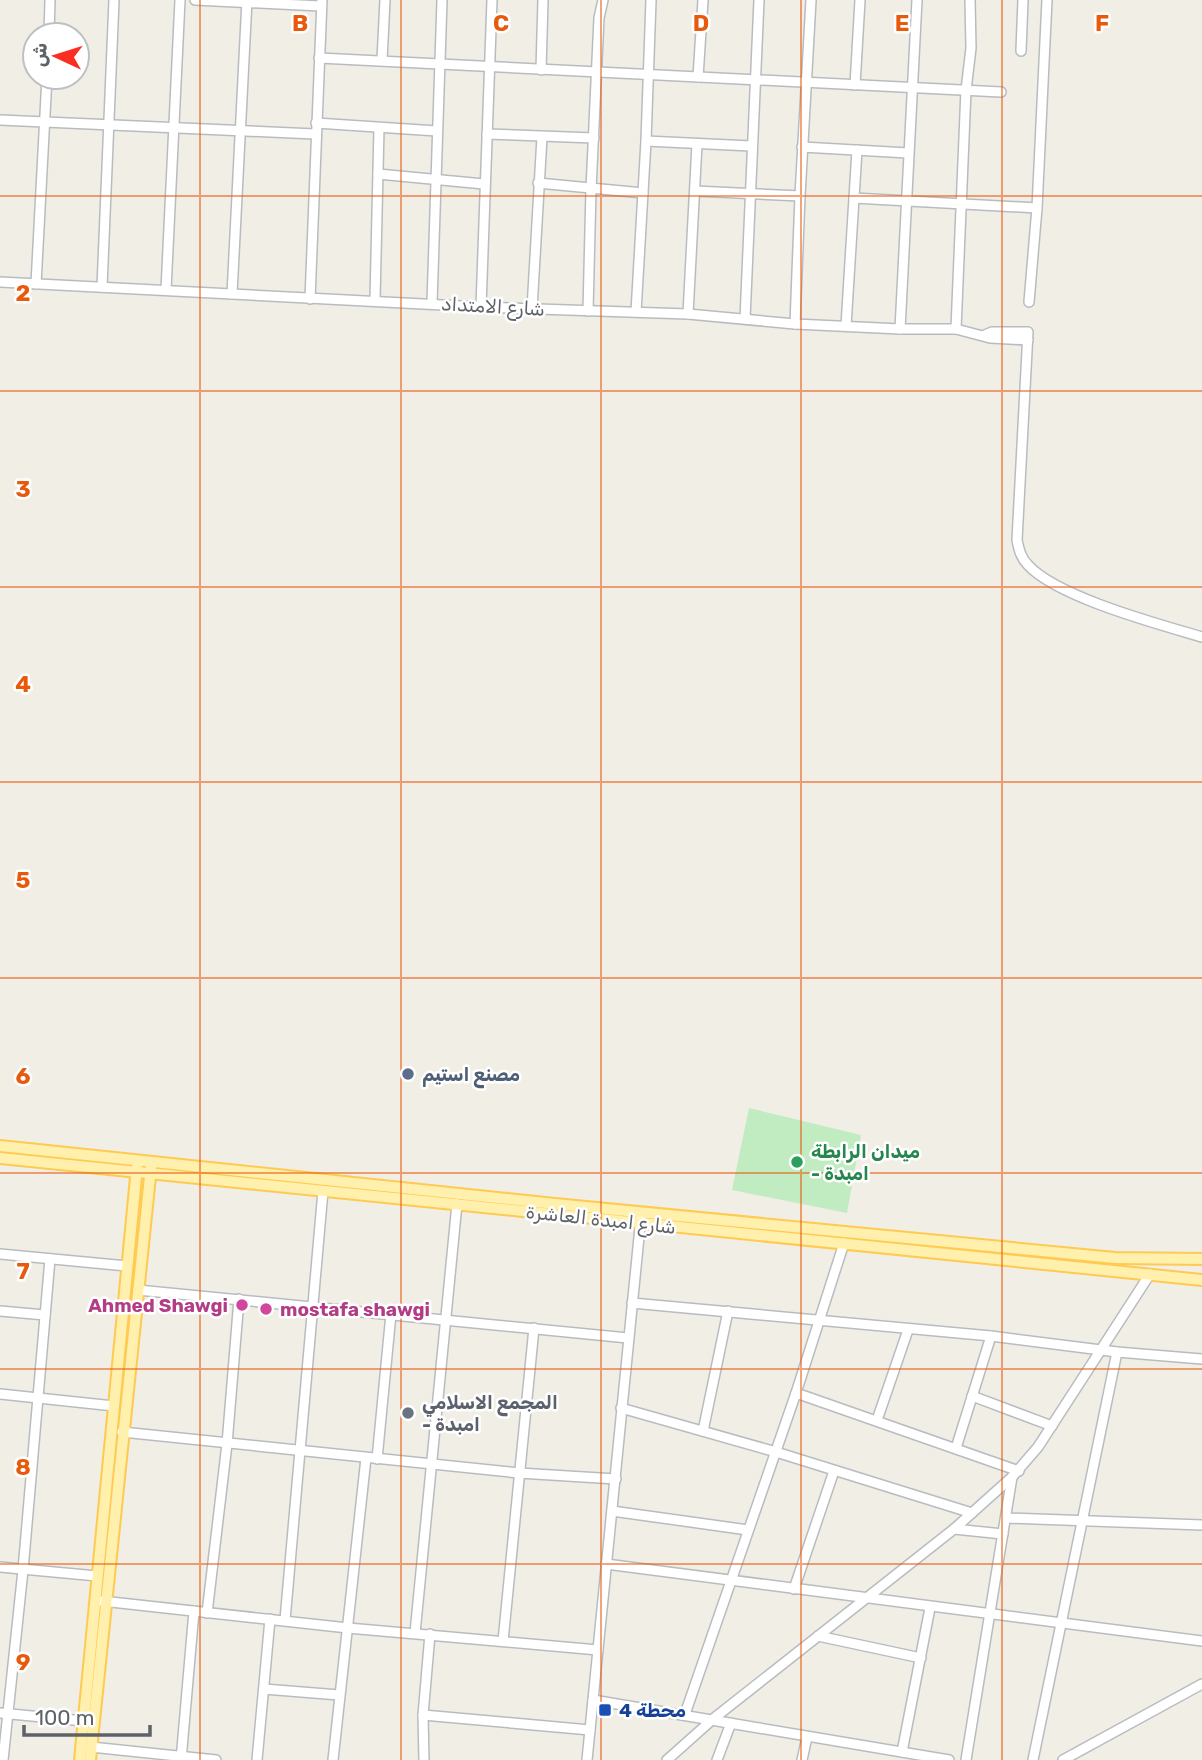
<svg xmlns="http://www.w3.org/2000/svg" width="1202" height="1760" viewBox="0 0 1202 1760" font-family="Rubik,Vazirmatn,sans-serif">
	<style>
		.green { fill: #c1ebc0 }
		.lines { fill: none; stroke-linecap: round; stroke-linejoin: round }
		.minor-casing { stroke: #b8bcc1; stroke-width: 12 }
		.major-casing { stroke: #ffca51; stroke-width: 14 }
		.minor { stroke: #fff; stroke-width: 9 }
		.major { stroke: #fff0ad; stroke-width: 10 }
		.grid { fill: none; stroke: #e8590c; stroke-width: 2; stroke-opacity: 0.55 }
		.service-dot { fill: #5c6f8a; stroke: #fff; stroke-width: 2.5 }
		.leisure-dot { fill: #2e9e5b; stroke: #fff; stroke-width: 2.5 }
		.hotel-dot { fill: #d1479c; stroke: #fff; stroke-width: 2.5 }
		.worship-dot { fill: #6b7280; stroke: #fff; stroke-width: 2.5 }
		.transit-dot { fill: #1a4fb4; stroke: #fff; stroke-width: 2.5 }
		.labels { text-anchor: middle; stroke-width: 5; stroke-linejoin: round; paint-order: stroke }
		.street-label { font-size: 19px; fill: #5d6268; stroke: #fff }
		.service-label { font-size: 19px; font-weight: bold; fill: #4e5e75; stroke: #fff; text-anchor: start }
		.leisure-label { font-size: 19px; font-weight: bold; fill: #27864d; stroke: #fff; text-anchor: start }
		.hotel-label { font-size: 19px; font-weight: bold; fill: #b23c85; stroke: #fff; text-anchor: end }
		.worship-label { font-size: 19px; font-weight: bold; fill: #5b616d; stroke: #fff; text-anchor: start }
		.transit-label { font-size: 19px; font-weight: bold; fill: #164399; stroke: #fff; text-anchor: start }
		.grid-label { font-size: 23px; text-anchor: middle; font-weight: bold; fill: #e8590c; stroke: #fff; stroke-width: 5; stroke-linejoin: round; paint-order: stroke }
	</style>
	<rect width="100%" height="100%" fill="#f1eee6"/>
	<!-- green -->
	<path class="green" d="M749,1108L861,1135L847,1213L732,1190Z"/>
	<g class="lines">
		<!-- minor casing -->
		<g class="minor-casing">
			<g id="minor">
				<path d="M195,0L321,6"/>
				<path d="M49,35L50,0"/>
				<path d="M1021,51L1023,0"/>
				<path d="M319,58L1001,92"/>
				<path d="M382,60L385,0"/>
				<path d="M541,70L543,0"/>
				<path d="M698,77L703,0"/>
				<path d="M855,85L860,0"/>
				<path d="M0,120L315,134"/>
				<path d="M316,123L437,131"/>
				<path d="M487,134L594,138"/>
				<path d="M646,141L751,146"/>
				<path d="M802,147L908,153"/>
				<path d="M378,174L484,184"/>
				<path d="M538,183L643,193"/>
				<path d="M695,191L800,196"/>
				<path d="M854,198L1037,208"/>
				<path d="M0,282L481,307L688,314L795,324L900,329H956L990,338L1028,340"/>
				<path d="M36,284L47,77"/>
				<path d="M102,287L114,0"/>
				<path d="M166,290L180,0"/>
				<path d="M232,294L247,0"/>
				<path d="M310,299L322,0"/>
				<path d="M375,300L379,128"/>
				<path d="M1029,302L1037,208L1047,0"/>
				<path d="M432,303L442,0"/>
				<path d="M481,307L492,0"/>
				<path d="M532,309L542,137"/>
				<path d="M588,311L591,189L599,18L603,0"/>
				<path d="M636,312L646,141L651,0"/>
				<path d="M688,314L697,144"/>
				<path d="M745,319L759,0"/>
				<path d="M795,324L800,196L811,0"/>
				<path d="M846,326L857,150"/>
				<path d="M900,329L917,0"/>
				<path d="M956,329L966,90L971,48L970,0"/>
				<path d="M985,335L992,332H1028L1017,540C1019,550 1021,558 1028,565C1057,597 1158,624 1202,637"/>
				<path d="M0,1254L127,1266"/>
				<path d="M138,1290L628,1338"/>
				<path d="M632,1303L991,1336L1117,1352L1202,1359"/>
				<path d="M0,1311L45,1315"/>
				<path d="M796,1393L1019,1471"/>
				<path d="M0,1394L114,1406"/>
				<path d="M972,1396L1052,1426"/>
				<path d="M621,1408L776,1452L972,1513"/>
				<path d="M877,1420L908,1330"/>
				<path d="M703,1431L728,1311"/>
				<path d="M122,1432L519,1473L616,1479"/>
				<path d="M956,1448L991,1336"/>
				<path d="M377,1459L391,1314"/>
				<path d="M612,1511L748,1530"/>
				<path d="M1006,1518L1202,1525"/>
				<path d="M954,1529L1003,1534"/>
				<path d="M606,1564L1202,1641"/>
				<path d="M0,1567L97,1576"/>
				<path d="M794,1589L834,1471"/>
				<path d="M102,1601L348,1628L598,1650"/>
				<path d="M207,1613L227,1444L239,1299"/>
				<path d="M285,1620L323,1191"/>
				<path d="M415,1633L457,1204"/>
				<path d="M818,1636L921,1658"/>
				<path d="M503,1641L534,1328"/>
				<path d="M264,1689L339,1695"/>
				<path d="M593,1700L949,1760"/>
				<path d="M0,1713L84,1721"/>
				<path d="M685,1714L796,1393L844,1243"/>
				<path d="M423,1715L590,1730"/>
				<path d="M91,1747L216,1760"/>
				<path d="M902,1752L930,1608"/>
				<path d="M3,1760L23,1570L50,1259"/>
				<path d="M181,1760L194,1611"/>
				<path d="M257,1760L270,1619"/>
				<path d="M333,1760L366,1458"/>
				<path d="M424,1760L423,1715L430,1634"/>
				<path d="M587,1760L641,1217"/>
				<path d="M667,1760L713,1719L954,1529L1012,1477L1038,1447L1150,1274"/>
				<path d="M717,1760L731,1723"/>
				<path d="M802,1760L807,1737"/>
				<path d="M966,1760L1012,1477"/>
				<path d="M1033,1760L1117,1352"/>
				<path d="M1063,1760L1202,1684"/>
			</g>
		</g>
		<!-- major casing -->
		<g class="major-casing">
			<g id="major">
				<path d="M0,1146L555,1204L1115,1258L1202,1259"/>
				<path d="M0,1158L1202,1280"/>
				<path d="M80,1760L137,1167"/>
				<path d="M90,1760L151,1167"/>
			</g>
		</g>
		<!-- minor -->
		<use href="#minor" class="minor"/>
		<!-- major -->
		<use href="#major" class="major"/>
	</g>
	<!-- grid -->
	<path class="grid" d="M200,0V1760M401,0V1760M601,0V1760M801,0V1760M1002,0V1760M0,196H1202M0,391H1202M0,587H1202M0,782H1202M0,978H1202M0,1173H1202M0,1369H1202M0,1564H1202"/>
	<!-- markers -->
	<circle class="service-dot" cx="408" cy="1074" r="7"/>
	<circle class="leisure-dot" cx="797" cy="1162" r="7"/>
	<g class="hotel-dot">
		<circle cx="242" cy="1305" r="7"/>
		<circle cx="266" cy="1309" r="7"/>
	</g>
	<circle class="worship-dot" cx="408" cy="1413" r="7"/>
	<rect class="transit-dot" x="598" y="1703" width="14" height="14" rx="3.5"/>
	<g class="labels">
		<!-- street labels -->
		<g class="street-label">
			<text transform="translate(493 306) rotate(3)" y="7">شارع الامتداد</text>
			<text transform="translate(601 1219) rotate(6)" y="7">شارع امبدة العاشرة</text>
		</g>
		<!-- service labels -->
		<g class="service-label">
			<text x="422" y="1081">مصنع استيم</text>
		</g>
		<!-- leisure labels -->
		<g class="leisure-label">
			<text x="811" y="1158">ميدان الرابطة<tspan x="811" dy="22">- امبدة</tspan></text>
		</g>
		<!-- hotel labels -->
		<g class="hotel-label">
			<text x="228" y="1312">Ahmed Shawgi</text>
			<text x="280" y="1316" text-anchor="start">mostafa shawgi</text>
		</g>
		<!-- worship labels -->
		<g class="worship-label">
			<text x="422" y="1409">المجمع الاسلامي<tspan x="422" dy="22">- امبدة</tspan></text>
		</g>
		<!-- transit labels -->
		<g class="transit-label">
			<text x="619" y="1717">محطة 4</text>
		</g>
	</g>
	<g class="grid-label">
		<text x="300" y="31">B</text>
		<text x="501" y="31">C</text>
		<text x="701" y="31">D</text>
		<text x="902" y="31">E</text>
		<text x="1102" y="31">F</text>
		<text x="23" y="301">2</text>
		<text x="23" y="497">3</text>
		<text x="23" y="692">4</text>
		<text x="23" y="888">5</text>
		<text x="23" y="1084">6</text>
		<text x="23" y="1279">7</text>
		<text x="23" y="1475">8</text>
		<text x="23" y="1670">9</text>
	</g>
	<!-- north arrow -->
	<g transform="translate(56 56) rotate(274)"><circle r="33" fill="#ffffff" stroke="#bec0c3" stroke-width="2"/>
	<path d="M0-5L12 26L0 18L-12 26Z" fill="#fb2e22"/>
	<text y="-10" font-size="19" font-weight="bold" text-anchor="middle" fill="#5d6268">ش</text>
	</g>
	<!-- scale -->
	<path d="M24 1725v10h126v-10" fill="none" stroke="#5d6268" stroke-width="3.5"/>
	<text x="35" y="1725" font-size="21" fill="#5d6268" stroke="#ffffff" stroke-width="5" paint-order="stroke">100 m</text>
</svg>
